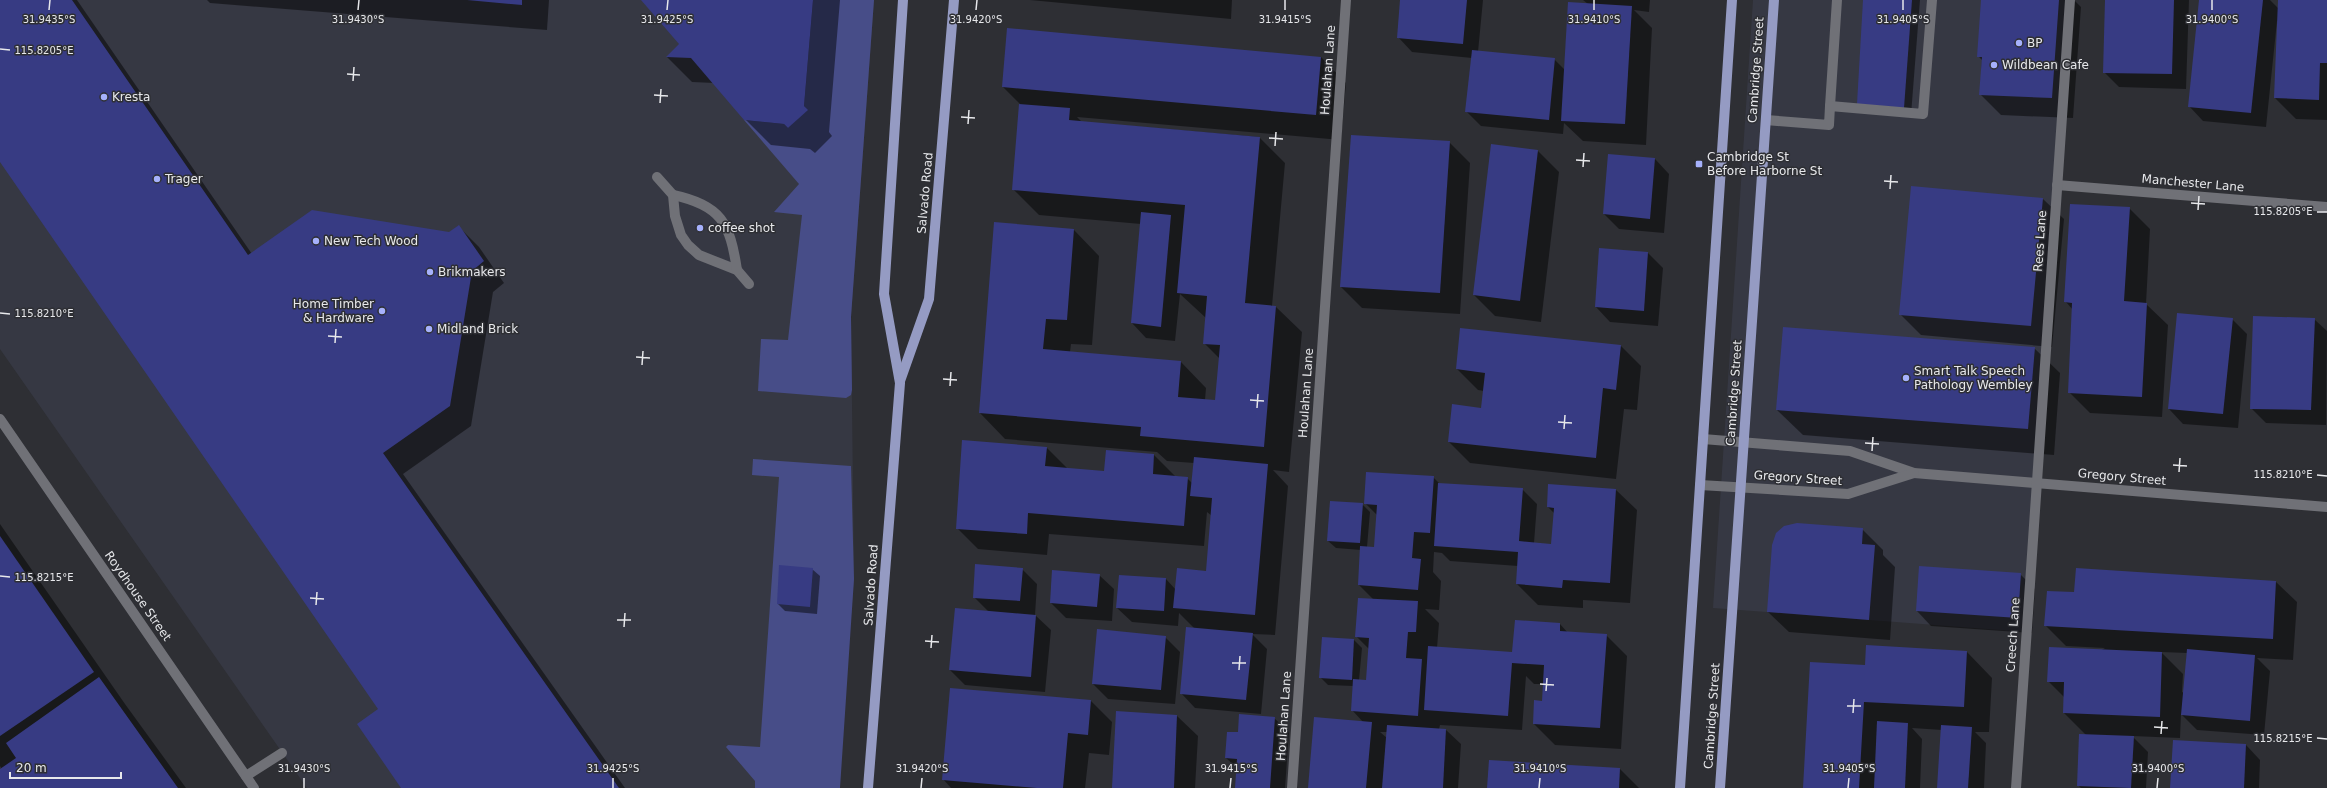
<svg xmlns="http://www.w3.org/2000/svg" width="2327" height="788" viewBox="0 0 2327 788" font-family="'DejaVu Sans',sans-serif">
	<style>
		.built { fill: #363843 }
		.green { fill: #474d88 }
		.shadow { fill: #0007; fill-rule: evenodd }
		.building { fill: #373b83 }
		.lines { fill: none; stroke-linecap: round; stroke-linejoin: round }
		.minor { stroke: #707177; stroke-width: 10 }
		.major { stroke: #959bc3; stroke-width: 10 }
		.ticks { fill: none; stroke: #e7e8eb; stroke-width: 1.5 }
		.poi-dot { fill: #a6b1fc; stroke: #2e2f34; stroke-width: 1.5 }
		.labels { text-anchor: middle; stroke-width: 3; stroke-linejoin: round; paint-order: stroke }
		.poi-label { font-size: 12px; fill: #e7e8eb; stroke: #2e2f34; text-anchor: start }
		.street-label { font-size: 12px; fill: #e7e8eb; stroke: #2e2f34 }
		.ticks-label { font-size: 10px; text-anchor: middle; fill: #e7e8eb; stroke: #2e2f34; stroke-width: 3; stroke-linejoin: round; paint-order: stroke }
	</style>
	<rect width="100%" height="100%" fill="#2e2f34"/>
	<!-- built -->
	<g class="built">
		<path d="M0,0H874L851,317L854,579L837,788H307L0,349Z"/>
		<path d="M1753,0H2070L2027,632L1713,608Z"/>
	</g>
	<!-- green -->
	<g class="green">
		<path d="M813,0H874L851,317L852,390L851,395L846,398L758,391L761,339L788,340L802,215L774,212L799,184L744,120L784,124L788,128L807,110L804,106Z"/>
		<path d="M753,459L851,466L854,579L840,788H755V781L726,747L728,745L760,747L779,477L752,475Z"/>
	</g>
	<!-- shadow -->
	<g class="shadow">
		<path d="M0,0H77L252,254L449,233L458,226L479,247L504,283L493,292L471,426L403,474L625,788H402L380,709L0,160Z"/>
		<path d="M207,0H549L547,30L210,3Z"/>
		<path d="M642,0H840L829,132L832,136L815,153L810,149L771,145L745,119L714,83L692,82L667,57L681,44Z"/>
		<path d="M1030,0H1232L1231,19Z"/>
		<path d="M1401,0H1483L1478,52L1554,59L1565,70L1588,4L1583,0H1650L1649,12L1634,10L1652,28L1646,145L1583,141L1564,123L1563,134L1481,126L1467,112L1472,58L1412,52L1398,37Z"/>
		<path d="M1864,0H1920L1911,115L1865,111Z"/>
		<path d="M1982,0H2074L2081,7L2073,118L2001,115L1980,94L1982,60L1978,56Z"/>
		<path d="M2106,0H2189L2186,89L2119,87L2104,72Z"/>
		<path d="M2200,0H2270L2279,9V0H2327V120L2296,119L2275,98L2278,21H2277L2266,127L2203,121L2189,106Z"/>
		<path d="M1321,57L1346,83L1341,140L1077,117L1082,122L1259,137L1285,163L1272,306L1276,307L1302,332L1289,472L1273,470L1288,486L1275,635L1252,634L1267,649L1261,714L1195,708L1181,693L1195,629L1179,613L1178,626L1132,622L1117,608L1166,579L1176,590L1207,572L1212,516L1207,512L1204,546L1049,534L1047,555L978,549L957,528L1047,448L1068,469L1105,472L1154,455L1175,476L1187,478L1192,483L1194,463L1167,461L1157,452L1005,439L980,413L995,223L1074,230L1099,256L1092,345L1071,344L1070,352L1181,362L1206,388L1205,400L1216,401L1220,359L1204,343L1206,318L1180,294L1175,341L1146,338L1132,323L1141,224L1039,215L1013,189L1020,104L1003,87Z"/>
		<path d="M1449,142L1470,163L1460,314L1362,308L1341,287Z"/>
		<path d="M1538,151L1559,172L1541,322L1495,316L1474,295Z"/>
		<path d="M1655,159L1669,174L1664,233L1619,229L1604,214Z"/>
		<path d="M2043,199L2064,219L2052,347L1921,335L1900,314Z"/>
		<path d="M2129,208L2150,229L2146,304L2168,325L2162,417L2090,413L2069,392L2073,310L2066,302Z"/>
		<path d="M1600,249L1648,253L1663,268L1658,326L1610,322L1596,307Z"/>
		<path d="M2232,319L2247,334L2238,428L2183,424L2169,409Z"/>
		<path d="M2314,319L2327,331L2326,425L2266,423L2251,408Z"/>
		<path d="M1621,346L1641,366L1637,410L1624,409L1616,479L1470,463L1449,442L1482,409L1484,391L1478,390L1457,369Z"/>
		<path d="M2034,348L2060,373L2054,455L1803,435L1777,410Z"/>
		<path d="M1433,477L1440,484L1522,489L1537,504L1534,543L1552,545L1555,514L1548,507L1549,485L1616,490L1637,510L1630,603L1583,600V608L1538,605L1517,584L1518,566L1450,561L1442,553L1434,552L1433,572L1441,581L1439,610L1425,609L1439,623L1437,648L1513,653L1560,624L1568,633L1606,635L1627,656L1621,749L1555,745L1534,724L1543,702L1544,684H1534L1526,676L1522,730L1440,725L1439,729L1446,730L1461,744L1458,788H1309L1363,722L1352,710L1353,686L1328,685L1320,677L1323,638L1354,640L1362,648L1359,680L1367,681L1369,649L1356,636L1373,599L1359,585L1361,550L1336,548L1328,541L1362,504L1370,512L1367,547L1375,548L1377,515L1365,503ZM1380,732H1387V738Z"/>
		<path d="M0,524L125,704L186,788H0V770L2,769L0,766Z"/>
		<path d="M1862,529L1883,550V555L1895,567L1890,640L1789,632L1768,612Z"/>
		<path d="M812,569L820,576L817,614L785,611L778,604Z"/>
		<path d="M1022,569L1037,584L1035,615L1051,630L1045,692L965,685L950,670L989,612L974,597Z"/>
		<path d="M2020,574L2035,589L2032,633L1931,626L1917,611Z"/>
		<path d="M1099,575L1114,589L1112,621L1066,618L1051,603Z"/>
		<path d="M2276,582L2297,602L2293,660L2257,658L2270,671L2264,735L2197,730L2181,714L2180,738L2132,736L2148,752L2146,788H2081L2078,785L2086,735L2064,713L2065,698L2048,681L2105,648L2066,646L2045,625L2075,593ZM2161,652L2187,653L2184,693L2182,692L2183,674Z"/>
		<path d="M1165,637L1180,652L1175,704L1108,699L1093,684Z"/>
		<path d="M1967,652L1992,678L1989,732H1975L1986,743L1984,788H1938L1942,730L1912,728L1922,739L1920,788H1804L1866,666Z"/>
		<path d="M1091,701L1112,722L1109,755L1089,753L1085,788H951L943,779Z"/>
		<path d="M1117,712L1177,716L1198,736L1195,788H1113Z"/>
		<path d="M1274,718L1289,732L1285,788H1236L1237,768L1226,758L1239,734Z"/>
		<path d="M2246,745L2260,760L2259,788H2171Z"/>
		<path d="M1490,761L1620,769L1639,788H1488Z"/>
	</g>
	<!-- building -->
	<g class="building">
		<path d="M0,0H72L248,255L312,210L449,232L459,225L484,261L472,271L450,406L383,453L619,788H401L357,724L378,709L0,162Z"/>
		<path d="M467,0H522V5Z"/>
		<path d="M641,0H813L804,106L808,110L788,128L784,124L744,120L691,58L666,57L679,44Z"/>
		<path d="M1400,0H1467L1463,44L1397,38Z"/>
		<path d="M1863,0H1912L1904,108L1857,104Z"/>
		<path d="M1981,0H2059L2052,98L1979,95L1982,57H1977Z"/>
		<path d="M2105,0H2174L2172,74L2103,73Z"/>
		<path d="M2199,0H2263L2251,113L2188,107Z"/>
		<path d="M2278,0H2327V63H2320L2319,100L2274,98Z"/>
		<path d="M1568,2L1632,6L1625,124L1561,121Z"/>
		<path d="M1007,28L1321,57L1316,115L1002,87Z"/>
		<path d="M1472,50L1555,58L1549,120L1465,112Z"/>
		<path d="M1019,104L1070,108L1069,120L1260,137L1245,303L1276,306L1264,447L1140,436L1141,427L979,413L994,222L1074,229L1067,320L1046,319L1043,349L1181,361L1178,397L1215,400L1220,345L1203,344L1207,296L1177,293L1185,205L1012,190Z"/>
		<path d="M1351,135L1450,141L1440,293L1340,287Z"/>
		<path d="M1491,144L1538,150L1520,301L1473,295Z"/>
		<path d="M1608,154L1655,158L1650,219L1603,214Z"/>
		<path d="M1911,186L2043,198L2031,326L1899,315Z"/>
		<path d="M2070,204L2130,207L2124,301L2147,303L2142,397L2068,393L2072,303L2064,302Z"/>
		<path d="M1141,212L1171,215L1161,327L1131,323Z"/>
		<path d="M1599,248L1648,252L1644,311L1595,307Z"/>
		<path d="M2177,313L2233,318L2223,414L2168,409Z"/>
		<path d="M2253,316L2315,318L2311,410L2250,409Z"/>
		<path d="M1783,327L2035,347L2028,429L1776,410Z"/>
		<path d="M1460,328L1621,345L1616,390L1603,388L1596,458L1448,442L1452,404L1481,408L1485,373L1456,369Z"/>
		<path d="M962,440L1047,447L1045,466L1104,471L1106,450L1154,454L1153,474L1188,477L1184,526L1028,513L1027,534L956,529Z"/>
		<path d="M1194,457L1268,464L1255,615L1173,608L1177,568L1206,571L1212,498L1190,496Z"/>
		<path d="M1366,472L1434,476L1430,533L1414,532L1412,558L1421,559L1418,590L1358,585L1360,546L1374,547L1377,505L1364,504Z"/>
		<path d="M1438,483L1523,488L1519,541L1551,544L1554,508L1547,507L1548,484L1616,489L1610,583L1563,580L1562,588L1516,584L1518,552L1434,546Z"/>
		<path d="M1330,501L1363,503L1360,543L1327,541Z"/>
		<path d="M1797,523L1863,528L1862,544L1875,545L1869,620L1767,612L1772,545L1776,533L1784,526Z"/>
		<path d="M0,536L94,672L0,736Z"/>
		<path d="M975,564L1023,568L1020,601L973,598Z"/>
		<path d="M779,565L813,568L810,607L777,604Z"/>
		<path d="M1919,566L2021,573L2018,618L1916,611Z"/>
		<path d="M2076,568L2276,581L2273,639L2044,626L2047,591L2074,592Z"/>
		<path d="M1052,570L1100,574L1097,607L1050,603Z"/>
		<path d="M1119,575L1166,578L1164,611L1116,608Z"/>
		<path d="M1358,598L1418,601L1416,632H1408L1406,658L1422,659L1418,716L1351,711L1353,679L1366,680L1369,638L1355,637Z"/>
		<path d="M955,608L1036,615L1031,677L949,670Z"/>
		<path d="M1515,620L1560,623V631L1607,634L1600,728L1533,724L1534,700L1542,701L1544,665L1512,663L1508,716L1424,710L1428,646L1512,652Z"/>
		<path d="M1186,627L1253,633L1246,700L1180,694Z"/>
		<path d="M1097,629L1166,636L1161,690L1092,684Z"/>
		<path d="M1322,637L1354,639L1352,680L1319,678Z"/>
		<path d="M1866,645L1967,651L1964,707L1864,702L1859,788H1803L1810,662L1865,665Z"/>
		<path d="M2049,647L2162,652L2160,717L2063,713L2064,682H2047Z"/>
		<path d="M2187,649L2255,655L2250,721L2181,715Z"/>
		<path d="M99,677L178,788H0V769L16,758L6,743Z"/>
		<path d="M950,688L1091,700L1088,735L1068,733L1063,788H1037L942,780Z"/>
		<path d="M1116,711L1177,715L1174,788H1112Z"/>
		<path d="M1239,714L1275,717L1270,788H1235L1237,759L1225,758L1227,732H1238Z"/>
		<path d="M1314,717L1372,722L1366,788H1308Z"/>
		<path d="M1877,721L1908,723L1905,788H1874Z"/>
		<path d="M1387,725L1446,729L1443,788H1382Z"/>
		<path d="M1941,725L1972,727L1968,788H1937Z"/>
		<path d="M2079,734L2134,736L2131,788L2077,786Z"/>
		<path d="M2173,740L2246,744L2244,788H2170Z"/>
		<path d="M1489,760L1620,768L1619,788H1487Z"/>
	</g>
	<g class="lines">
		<!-- minor -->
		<g class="minor">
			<path d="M1830,106L1837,0"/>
			<path d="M1766,120L1829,125L1830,106L1923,114L1932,0"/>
			<path d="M657,177L673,195L675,216L681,235L688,245L699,255L737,270L749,284"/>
			<path d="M2057,185L2327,207"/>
			<path d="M673,195C721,205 730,223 737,270"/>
			<path d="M0,419L254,788"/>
			<path d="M1703,439L1850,451L1914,473L2327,507"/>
			<path d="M1700,485L1848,494L1914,473"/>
			<path d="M246,776L282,753"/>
			<path d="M1292,788L1346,0"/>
			<path d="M2016,788L2070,0"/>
		</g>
		<!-- major -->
		<g class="major">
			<path d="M900,381L929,299L954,0"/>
			<path d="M868,788L900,383L884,294L903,0"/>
			<path d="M1680,788L1732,0"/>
			<path d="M1720,788L1774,0"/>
		</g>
	</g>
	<!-- ticks -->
	<path class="ticks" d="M49,10L50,0M358,10L359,0M667,10L668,0M976,10L977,0M1285,10V0M1594,10V0M1903,10V0M2212,10V0M0,49L10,50M347,74L360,75M353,81L354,67M654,95L668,96M660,103L661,89M961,117L975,118M968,124L969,110M1269,138L1283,139M1275,146L1276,132M1576,160L1590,161M1583,167L1584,153M1884,181L1898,182M1890,189L1891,175M2191,203L2205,204M2198,210L2199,196M2317,212H2327M0,313L10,314M328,336L342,337M335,343L336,329M636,357L650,358M642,365L643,351M943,379L957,380M950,386L951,372M1250,400L1264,401M1257,408L1258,394M1558,422L1572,423M1564,429L1565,415M1865,443L1879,444M1872,451L1873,437M2173,465L2187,466M2179,472L2180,458M2317,475L2327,476M0,576L10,577M310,598L324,599M316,605L317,592M617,620H631M624,627L625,613M925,641L939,642M931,648L932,635M1232,663H1246M1239,670L1240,656M1540,684L1554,685M1546,691L1547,678M1847,706H1861M1853,713L1854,699M2154,727L2168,728M2161,734L2162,721M2317,738L2327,739M304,788V778M613,788V778M921,788L922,778M1230,788L1231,778M1539,788L1540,778M1848,788L1849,778M2157,788L2158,778"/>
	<!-- markers -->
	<g class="poi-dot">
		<circle cx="2019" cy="43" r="4"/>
		<circle cx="1994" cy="65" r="4"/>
		<circle cx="104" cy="97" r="4"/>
		<rect x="1695" y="160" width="8" height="8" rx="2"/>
		<circle cx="157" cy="179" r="4"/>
		<circle cx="700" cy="228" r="4"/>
		<circle cx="316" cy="241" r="4"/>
		<circle cx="430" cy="272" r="4"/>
		<circle cx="382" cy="311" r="4"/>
		<circle cx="429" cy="329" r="4"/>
		<circle cx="1906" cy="378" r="4"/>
	</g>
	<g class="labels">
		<!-- poi labels -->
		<g class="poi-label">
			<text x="2027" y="47">BP</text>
			<text x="2002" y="69">Wildbean Cafe</text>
			<text x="112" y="101">Kresta</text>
			<text x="1707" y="161">Cambridge St<tspan x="1707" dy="14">Before Harborne St</tspan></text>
			<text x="165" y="183">Trager</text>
			<text x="708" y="232">coffee shot</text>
			<text x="324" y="245">New Tech Wood</text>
			<text x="438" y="276">Brikmakers</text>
			<text x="374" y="308" text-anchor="end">Home Timber<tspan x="374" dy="14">&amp; Hardware</tspan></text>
			<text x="437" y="333">Midland Brick</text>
			<text x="1914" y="375">Smart Talk Speech<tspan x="1914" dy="14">Pathology Wembley</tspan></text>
		</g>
		<!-- street labels -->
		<g class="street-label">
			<text transform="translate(1328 70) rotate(-86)" y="4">Houlahan Lane</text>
			<text transform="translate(1756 70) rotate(-86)" y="4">Cambridge Street</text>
			<text transform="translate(2193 183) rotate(5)" y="4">Manchester Lane</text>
			<text transform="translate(925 193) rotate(-85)" y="4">Salvado Road</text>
			<text transform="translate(2040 241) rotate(-86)" y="4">Rees Lane</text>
			<text transform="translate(1306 393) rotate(-86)" y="4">Houlahan Lane</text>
			<text transform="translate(1734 393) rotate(-86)" y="4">Cambridge Street</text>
			<text transform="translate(2122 477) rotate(5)" y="4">Gregory Street</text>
			<text transform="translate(1798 478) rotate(4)" y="4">Gregory Street</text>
			<text transform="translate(871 585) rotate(-86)" y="4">Salvado Road</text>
			<text transform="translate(138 596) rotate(55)" y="4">Roydhouse Street</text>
			<text transform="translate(2013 635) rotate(-86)" y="4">Creech Lane</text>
			<text transform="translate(1284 716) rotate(-86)" y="4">Houlahan Lane</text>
			<text transform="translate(1712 716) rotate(-86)" y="4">Cambridge Street</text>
		</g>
	</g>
	<g class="ticks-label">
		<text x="49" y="23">31.9435°S</text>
		<text x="358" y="23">31.9430°S</text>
		<text x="667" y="23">31.9425°S</text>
		<text x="976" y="23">31.9420°S</text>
		<text x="1285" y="23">31.9415°S</text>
		<text x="1594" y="23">31.9410°S</text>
		<text x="1903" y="23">31.9405°S</text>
		<text x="2212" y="23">31.9400°S</text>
		<text x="44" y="54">115.8205°E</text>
		<text x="2283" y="215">115.8205°E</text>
		<text x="44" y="317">115.8210°E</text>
		<text x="2283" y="478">115.8210°E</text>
		<text x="44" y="581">115.8215°E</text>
		<text x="2283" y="742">115.8215°E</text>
		<text x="304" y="772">31.9430°S</text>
		<text x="613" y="772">31.9425°S</text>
		<text x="922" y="772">31.9420°S</text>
		<text x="1231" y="772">31.9415°S</text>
		<text x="1540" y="772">31.9410°S</text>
		<text x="1849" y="772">31.9405°S</text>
		<text x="2158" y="772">31.9400°S</text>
	</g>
	<!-- scale -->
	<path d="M10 772v6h111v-6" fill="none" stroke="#e7e8eb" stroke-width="2"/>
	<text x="16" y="772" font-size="12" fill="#e7e8eb" stroke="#2e2f34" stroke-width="3" paint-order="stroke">20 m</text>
</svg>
